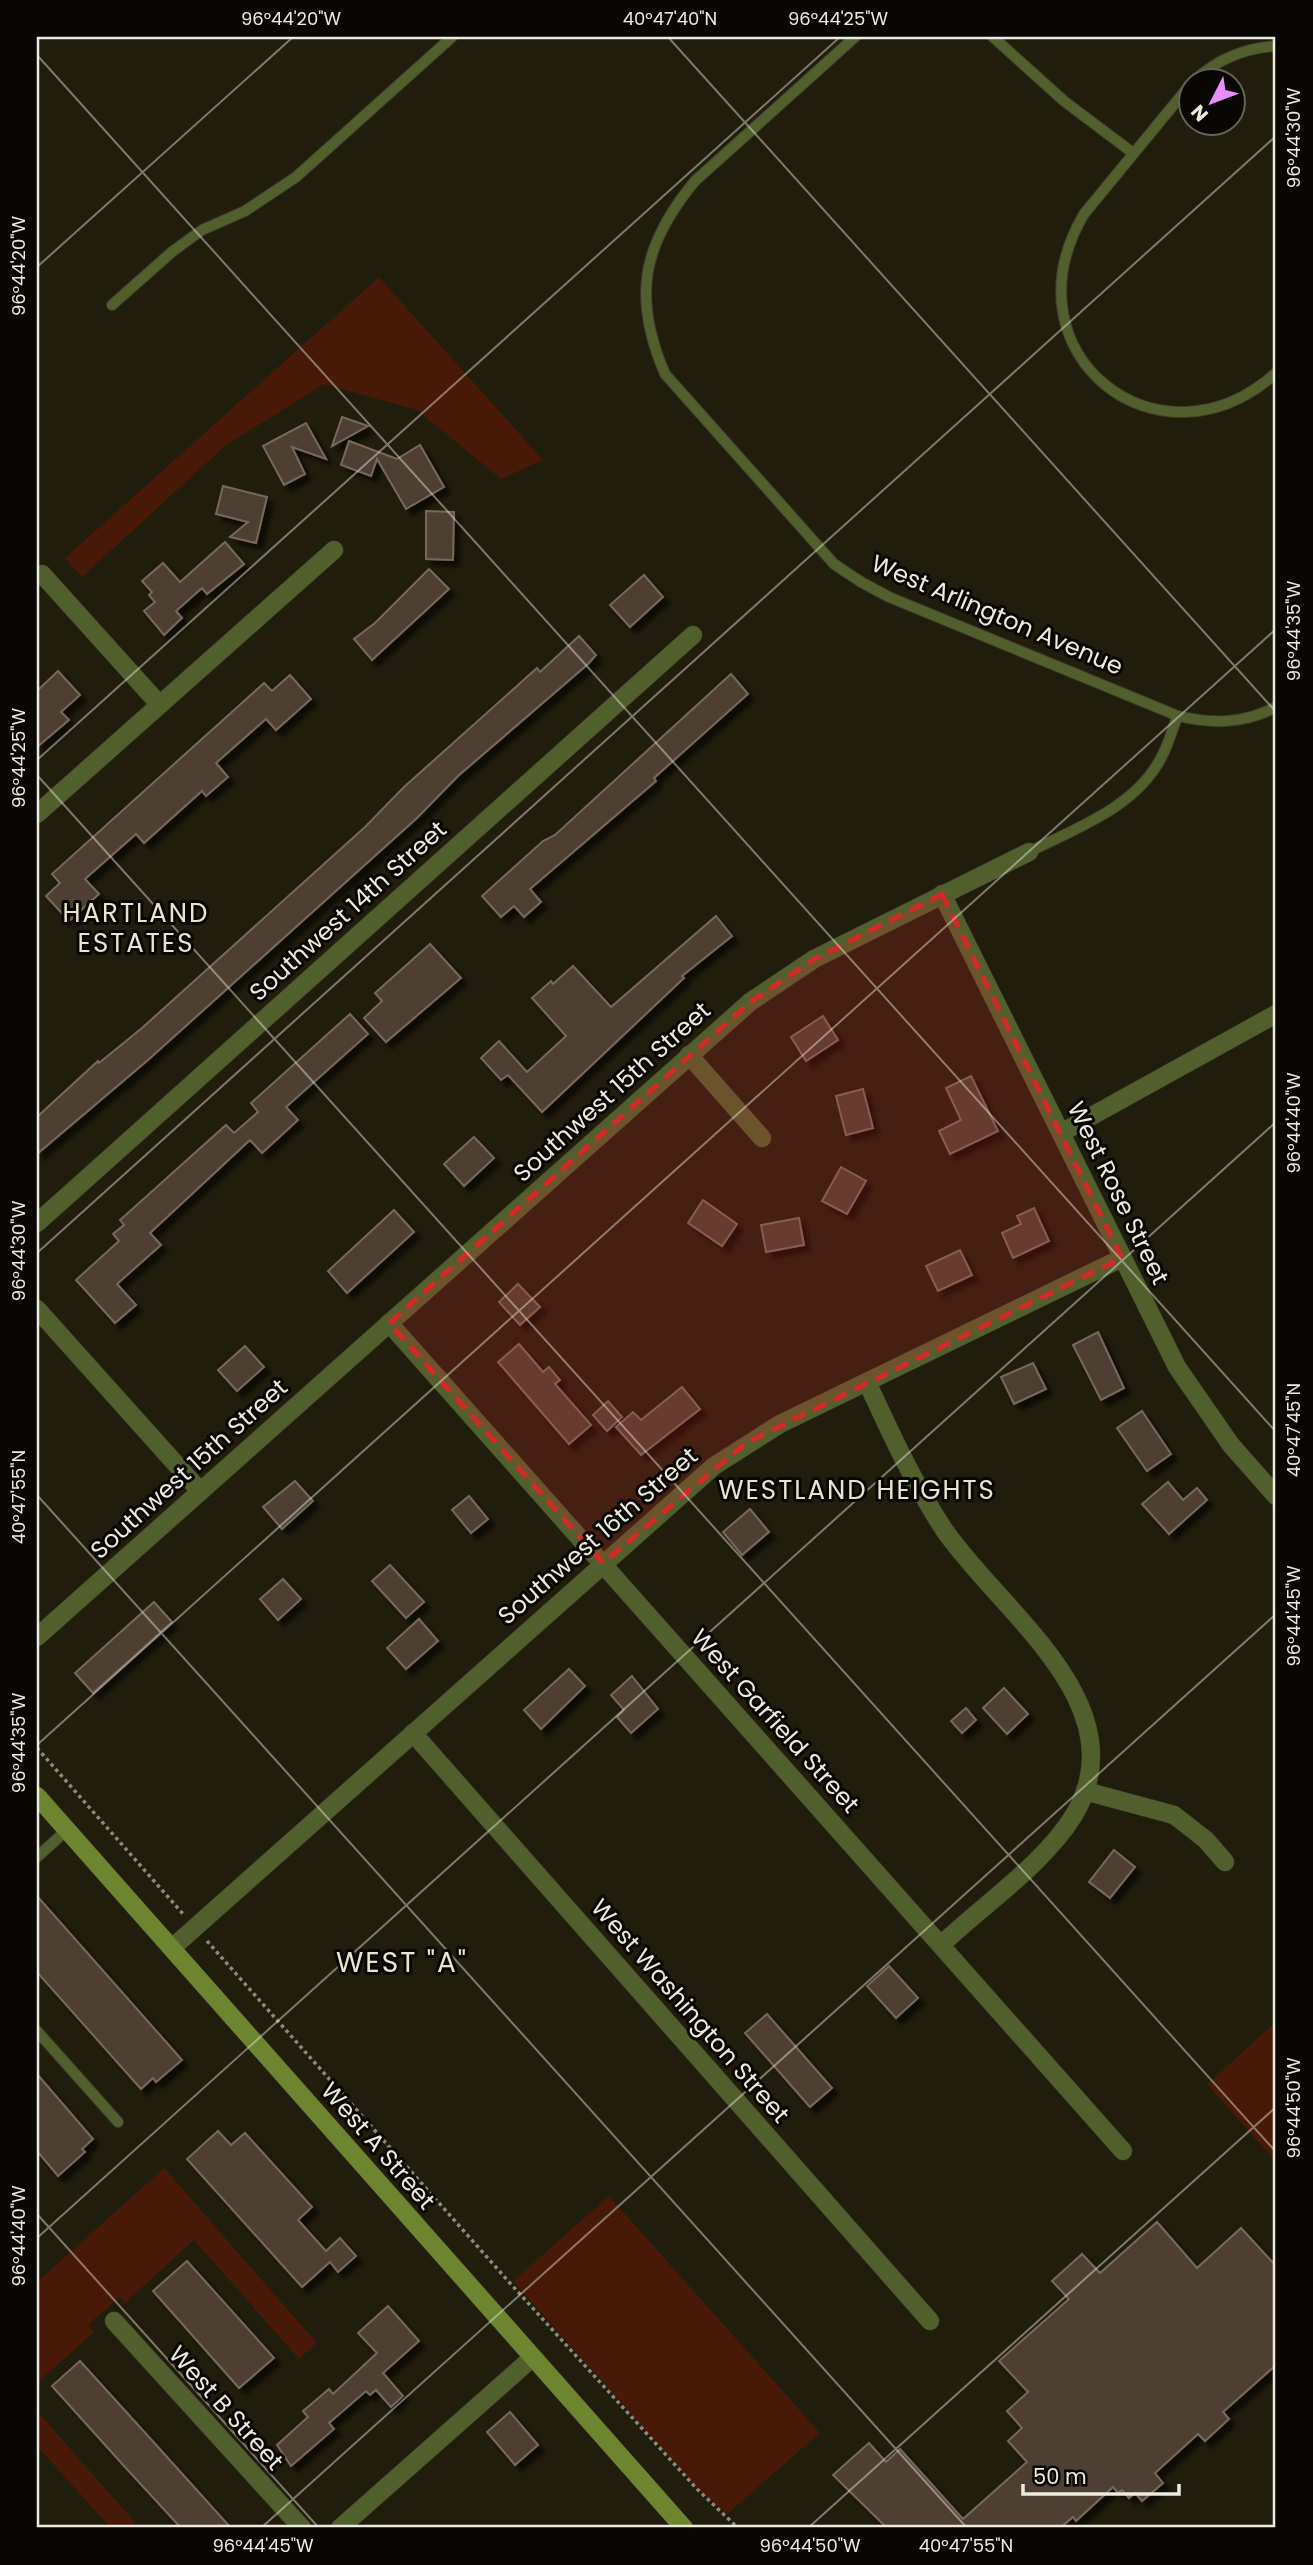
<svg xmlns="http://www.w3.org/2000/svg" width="1313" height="2565" viewBox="0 0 1313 2565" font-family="Poppins,sans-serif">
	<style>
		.green { fill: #471906 }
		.building { fill: #4d4032; stroke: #77695a; stroke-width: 2; filter: url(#shadow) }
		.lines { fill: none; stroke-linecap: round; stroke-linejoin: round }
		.lane-casing { stroke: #3e3a2b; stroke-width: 12 }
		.street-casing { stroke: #3e3a2b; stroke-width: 19 }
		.secondary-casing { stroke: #3e3a2b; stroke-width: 19 }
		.path { stroke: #8c897c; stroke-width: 3.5; stroke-dasharray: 3.5 3.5; stroke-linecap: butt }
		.lane { stroke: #515f2d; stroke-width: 10 }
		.street { stroke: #515f2d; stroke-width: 18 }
		.secondary { stroke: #6e8530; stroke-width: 18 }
		.marked { fill: #d62828; fill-opacity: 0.2; stroke: #d62828; stroke-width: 5; stroke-dasharray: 14 9; stroke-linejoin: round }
		.ticks { fill: none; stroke: #edeae0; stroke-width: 2; stroke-opacity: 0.45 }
		.labels { text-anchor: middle; stroke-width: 6; stroke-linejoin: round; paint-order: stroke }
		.street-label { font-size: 24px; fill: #edeae0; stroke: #090703 }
		.neighbourhood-label { font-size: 26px; letter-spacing: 2px; fill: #e9e4cf; stroke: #090703 }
		.quarter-label { font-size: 28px; letter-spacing: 2px; fill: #e9e4cf; stroke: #090703 }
		.neatline { fill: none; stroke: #edeae0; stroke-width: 2.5 }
		.ticks-label { font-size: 18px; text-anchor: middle; fill: #edeae0 }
	</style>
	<defs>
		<filter id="shadow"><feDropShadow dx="6" dy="6" stdDeviation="2" flood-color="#0009"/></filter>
	</defs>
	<rect width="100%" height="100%" fill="#211d0d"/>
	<!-- green -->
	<g class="green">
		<path d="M379,277L543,460L501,479L417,410L324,384L225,446L82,577L65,558Z"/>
		<path d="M1276,2022V2162L1207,2084Z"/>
		<path d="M164,2168L317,2343L299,2359L194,2240L125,2303L119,2297L88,2325L94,2332L37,2383V2282Z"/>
		<path d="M609,2196L820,2433L727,2514L698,2489L513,2281Z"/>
		<path d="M37,2411L140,2528H111L37,2446Z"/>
	</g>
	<!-- building -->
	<g class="building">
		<path d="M342,417L368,426L332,446Z"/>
		<path d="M306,423L326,459L292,447L305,474L284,485L263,446Z"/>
		<path d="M349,441L397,459L420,445L444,487L406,509L377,459L371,476L341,465Z"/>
		<path d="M223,486L267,497L256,543L230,537L248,522L216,514Z"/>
		<path d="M426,511L454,512L453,560L426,559Z"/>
		<path d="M225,542L244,564L207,594L202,588L176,611L182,618L164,635L144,611L155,602L149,595L152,592L142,581L163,563L180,582Z"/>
		<path d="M429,569L449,589L372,660L354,639L375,623Z"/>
		<path d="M644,575L663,597L630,627L610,605Z"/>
		<path d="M579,636L596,655L588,664L458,776L417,818L148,1060L37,1154V1117L98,1061L99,1063L142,1028L365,827L404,787L537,668L540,672Z"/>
		<path d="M58,671L80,695L61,712L69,720L37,747V691Z"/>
		<path d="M731,674L748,694L654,778L656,781L530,889L541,902L524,917L514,906L501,917L482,896L543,841L555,835Z"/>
		<path d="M290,675L311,699L276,730L266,719L216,763L228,777L206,796L202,791L144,843L136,834L85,879L99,894L69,921L46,896L60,883L52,874L264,683L272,691Z"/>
		<path d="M716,916L732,936L682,976L684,978L542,1112L508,1075L501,1080L481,1058L499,1041L527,1072L566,1036L532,998L551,981L553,984L573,966L611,1007Z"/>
		<path d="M430,944L461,978L386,1042L364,1018L382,1001L375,993Z"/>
		<path d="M350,1014L368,1034L286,1107L298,1120L262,1153L250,1140L150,1233L161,1245L117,1284L136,1305L115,1323L76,1280L119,1241L113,1234L124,1225L120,1220L226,1125L234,1133L258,1112L251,1103Z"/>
		<path d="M823,1016L838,1040L806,1061L791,1037Z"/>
		<path d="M971,1076L998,1131L950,1154L939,1131L961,1120L946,1088Z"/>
		<path d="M863,1089L873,1128L846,1135L836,1096Z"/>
		<path d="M474,1137L494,1158L464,1186L444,1164Z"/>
		<path d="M841,1167L866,1181L847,1214L822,1201Z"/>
		<path d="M703,1200L737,1224L722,1246L688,1223Z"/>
		<path d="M1034,1208L1049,1241L1013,1258L1002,1233L1021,1224L1017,1216Z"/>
		<path d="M394,1210L414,1232L347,1293L328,1271Z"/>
		<path d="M799,1218L804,1245L766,1252L761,1225Z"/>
		<path d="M960,1250L972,1275L938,1291L926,1266Z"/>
		<path d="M518,1284L540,1307L520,1325L499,1302Z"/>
		<path d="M1098,1332L1124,1388L1101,1400L1073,1345Z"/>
		<path d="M519,1344L543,1372L549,1367L560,1380L555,1384L591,1425L569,1444L498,1362Z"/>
		<path d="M245,1346L264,1367L237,1391L218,1370Z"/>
		<path d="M1033,1363L1046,1389L1014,1404L1001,1377Z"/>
		<path d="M682,1387L700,1409L641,1455L616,1427L633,1412L641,1420Z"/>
		<path d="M608,1401L622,1417L607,1431L593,1415Z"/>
		<path d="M1142,1411L1171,1454L1147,1471L1117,1428Z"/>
		<path d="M295,1481L313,1501L282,1529L263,1507Z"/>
		<path d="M1168,1482L1183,1500L1197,1488L1207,1500L1169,1534L1142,1504Z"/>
		<path d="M469,1496L488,1519L471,1533L452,1510Z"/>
		<path d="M750,1509L769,1532L742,1555L723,1532Z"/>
		<path d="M390,1565L424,1602L406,1618L372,1581Z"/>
		<path d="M283,1579L301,1599L278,1620L260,1599Z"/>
		<path d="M154,1602L172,1622L93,1693L75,1673Z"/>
		<path d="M419,1619L438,1641L406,1669L387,1648Z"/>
		<path d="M569,1669L585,1686L541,1729L524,1710Z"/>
		<path d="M632,1676L658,1709L631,1733L617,1717L624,1710L611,1695Z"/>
		<path d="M1004,1688L1028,1714L1007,1734L983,1708Z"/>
		<path d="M966,1708L976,1720L962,1733L951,1721Z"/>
		<path d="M1114,1850L1135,1867L1110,1898L1089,1882Z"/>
		<path d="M37,1896L182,2060L156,2082L153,2078L141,2089L37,1972Z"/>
		<path d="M889,1966L918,1998L896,2018L867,1986Z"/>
		<path d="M767,2014L832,2088L810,2107L745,2033Z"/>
		<path d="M37,2074L93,2139L82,2149L85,2152L58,2176L37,2151Z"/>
		<path d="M218,2131L231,2145L245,2133L312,2207L298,2220L326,2251L340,2238L356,2256L338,2272L330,2262L302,2287L187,2159Z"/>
		<path d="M1157,2222L1197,2268L1241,2228L1276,2266V2365L1223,2412L1229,2419L1205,2441L1198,2434L1155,2473L1163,2483L1142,2501L1135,2493L1129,2498L1122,2490L1118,2493L1113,2487L1076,2521L1073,2517L1060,2528H887L833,2475L869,2443L886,2462L900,2449L963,2519L1027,2462L1008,2441L1022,2428L1007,2411L1028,2392L999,2361L1069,2299L1052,2281L1082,2254L1100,2273Z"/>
		<path d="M187,2261L274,2358L239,2388L153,2291Z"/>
		<path d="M388,2306L419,2341L383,2373L403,2396L391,2407L376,2390L370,2395L366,2391L329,2423L334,2429L291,2466L277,2445L308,2417L303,2411L329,2389L333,2394L377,2353L358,2333Z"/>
		<path d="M80,2361L158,2447L231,2528H181L124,2466L52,2386Z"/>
		<path d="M510,2412L538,2445L515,2465L487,2432Z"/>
	</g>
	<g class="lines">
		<!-- lane casing -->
		<g class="lane-casing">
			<g id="lane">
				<path d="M855,37L695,181C642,245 632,297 665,374L834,564L861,582L889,597L1178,716C1212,724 1244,724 1276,707"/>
				<path d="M993,37L1064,101L1133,153"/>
				<path d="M1195,80C1218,59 1245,48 1276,46"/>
				<path d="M1190,85L1084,214C1002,353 1159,478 1276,373"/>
				<path d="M112,305L173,251L202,230L245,211L296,177L452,37"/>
				<path d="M1029,852C1076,828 1137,807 1162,756C1169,743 1172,729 1178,716"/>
				<path d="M37,1857L67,1830"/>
				<path d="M37,2031L118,2122"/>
			</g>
		</g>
		<!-- street casing -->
		<g class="street-casing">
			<g id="street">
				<path d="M42,574L159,704"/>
				<path d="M37,814L334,550"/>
				<path d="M942,894L1177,1367L1231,1445L1276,1496"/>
				<path d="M689,1055L762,1138"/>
				<path d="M1061,1133L1276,1014"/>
				<path d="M37,1223L693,635"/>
				<path d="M37,1309L200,1491"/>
				<path d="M389,1323L1123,2151"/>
				<path d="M867,1382C890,1432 913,1482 943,1528C997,1609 1140,1704 1074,1815C1044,1864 983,1905 941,1945"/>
				<path d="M37,1637L750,1002L814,959L1029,852"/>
				<path d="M413,1733L930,2321"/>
				<path d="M1085,1791L1174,1815L1206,1840L1225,1862"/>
				<path d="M172,1948L714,1466L780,1424L1122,1258"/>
				<path d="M114,2321L302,2528"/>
				<path d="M340,2528L532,2358"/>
			</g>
		</g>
		<!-- secondary casing -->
		<g class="secondary-casing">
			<path id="secondary" d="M37,1796L684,2528"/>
		</g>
		<!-- path -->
		<g class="path">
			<path d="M37,1748L184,1915"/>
			<path d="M207,1941L509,2282L697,2489L738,2528"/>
		</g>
		<!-- lane -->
		<use href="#lane" class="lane"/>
		<!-- street -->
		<use href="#street" class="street"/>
		<!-- secondary -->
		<use href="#secondary" class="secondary"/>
	</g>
	<!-- marked area -->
	<path class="marked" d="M942,894L1122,1258L746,1443L603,1563L389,1323L750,1002L814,959Z"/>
	<!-- ticks -->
	<path class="ticks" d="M668,37L1276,712M37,55L1276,1432M37,267L293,37M37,760L840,37M37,775L1276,2152M37,1253L1276,136M37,1495L967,2528M37,1745L1276,629M37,2214L319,2528M37,2238L1276,1122M261,2528L1276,1614M808,2528L1276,2107"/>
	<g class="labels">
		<!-- street labels -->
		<g class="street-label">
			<text transform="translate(997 615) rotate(23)" y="8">West Arlington Avenue</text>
			<text transform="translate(348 911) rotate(-42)" y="8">Southwest 14th Street</text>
			<text transform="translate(612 1092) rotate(-42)" y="8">Southwest 15th Street</text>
			<text transform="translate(1118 1193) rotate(64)" y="8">West Rose Street</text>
			<text transform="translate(189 1469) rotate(-42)" y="8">Southwest 15th Street</text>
			<text transform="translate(598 1536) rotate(-41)" y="8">Southwest 16th Street</text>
			<text transform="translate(775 1721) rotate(48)" y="8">West Garfield Street</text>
			<text transform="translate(690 2011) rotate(49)" y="8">West Washington Street</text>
			<text transform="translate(378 2146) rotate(49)" y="8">West A Street</text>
			<text transform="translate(226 2408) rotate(48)" y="8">West B Street</text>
		</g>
		<!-- neighbourhood labels -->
		<g class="neighbourhood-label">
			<text x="136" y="922">HARTLAND<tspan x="136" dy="30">ESTATES</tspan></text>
			<text x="857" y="1499">WESTLAND HEIGHTS</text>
		</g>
		<!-- quarter labels -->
		<g class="quarter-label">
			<text x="402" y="1972">WEST "A"</text>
		</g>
	</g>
	<!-- border -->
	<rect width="1313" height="2565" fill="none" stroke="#090703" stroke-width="77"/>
	<!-- north arrow -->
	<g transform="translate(1212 102) rotate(228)"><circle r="33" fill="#090703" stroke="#64625b" stroke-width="2"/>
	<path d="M0-5L12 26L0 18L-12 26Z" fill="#e88eff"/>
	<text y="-10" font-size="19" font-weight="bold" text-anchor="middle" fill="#edeae0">N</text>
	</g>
	<!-- scale -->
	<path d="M1023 2484v10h156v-10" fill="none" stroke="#edeae0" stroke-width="3.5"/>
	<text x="1033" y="2484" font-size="21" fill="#edeae0" stroke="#090703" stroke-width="5" paint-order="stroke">50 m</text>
	<rect x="38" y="38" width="1236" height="2488" class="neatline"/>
	<g class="ticks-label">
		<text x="291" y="25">96°44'20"W</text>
		<text x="670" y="25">40°47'40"N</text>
		<text x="838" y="25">96°44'25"W</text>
		<text transform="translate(1294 138) rotate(-90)" y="6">96°44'30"W</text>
		<text transform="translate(19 266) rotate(-90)" y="6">96°44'20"W</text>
		<text transform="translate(1294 631) rotate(-90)" y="6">96°44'35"W</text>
		<text transform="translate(19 758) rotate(-90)" y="6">96°44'25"W</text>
		<text transform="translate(1294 1123) rotate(-90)" y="6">96°44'40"W</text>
		<text transform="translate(19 1251) rotate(-90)" y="6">96°44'30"W</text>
		<text transform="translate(1294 1430) rotate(-90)" y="6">40°47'45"N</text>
		<text transform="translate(19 1497) rotate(-90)" y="6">40°47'55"N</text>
		<text transform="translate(1294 1616) rotate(-90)" y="6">96°44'45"W</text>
		<text transform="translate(19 1743) rotate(-90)" y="6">96°44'35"W</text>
		<text transform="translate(1294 2108) rotate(-90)" y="6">96°44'50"W</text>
		<text transform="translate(19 2236) rotate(-90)" y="6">96°44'40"W</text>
		<text x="263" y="2552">96°44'45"W</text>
		<text x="810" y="2552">96°44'50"W</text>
		<text x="966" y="2552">40°47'55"N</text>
	</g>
</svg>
